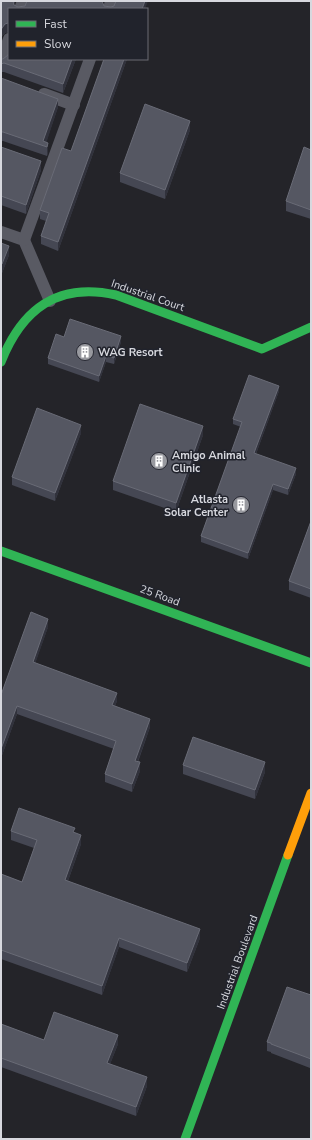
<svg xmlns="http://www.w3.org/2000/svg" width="312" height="1140" viewBox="0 0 312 1140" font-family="'Nunito Sans',sans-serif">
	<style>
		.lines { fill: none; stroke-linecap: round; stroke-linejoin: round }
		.lane { stroke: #595a63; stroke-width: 12 }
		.fast { stroke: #30b455; stroke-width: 9 }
		.slow { stroke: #ff9f0a; stroke-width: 9 }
		.wall { fill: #454753 }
		.shaded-wall { fill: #31323c }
		.building { fill: #555762; stroke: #696b76 }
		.labels { text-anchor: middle; stroke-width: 3; stroke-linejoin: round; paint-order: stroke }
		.street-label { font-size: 11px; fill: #d7d8de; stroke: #21232c }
		.poi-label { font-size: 11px; font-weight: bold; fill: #d7d8de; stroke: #21232c; text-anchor: start }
	</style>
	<rect width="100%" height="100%" fill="#242429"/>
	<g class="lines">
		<!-- lane -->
		<g class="lane">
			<path d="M20,9L23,1"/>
			<path d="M109,9L111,1"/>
			<path d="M1,61L9,39"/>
			<path d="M44,94L74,105"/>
			<path d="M1,232L24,240L50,301"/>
			<path d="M24,240L90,59"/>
		</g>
		<!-- fast -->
		<g class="fast">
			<path d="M1,362C22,309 58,282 116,295L262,349L311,327"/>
			<path d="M1,551L311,663"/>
			<path d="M185,1139L288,855"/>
		</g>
		<!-- slow -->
		<path class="slow" d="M288,855L311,793"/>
	</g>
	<!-- wall -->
	<g class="wall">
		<path d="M1,1H15L14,5L18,7L25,6L27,1H103V4L104,6L111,7L9,9V32H8L5,33L2,36Z"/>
		<path d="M1,59H76L63,93L4,72H1Z"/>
		<path d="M104,59H127L58,251L41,244V236L46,221L40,219V210L71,151Z"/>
		<path d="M1,78L58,107L46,142L48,152L47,156L3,141H1Z"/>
		<path d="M190,130L165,199L120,182V173Z"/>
		<path d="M1,147L41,170L26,214L1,205Z"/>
		<path d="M311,150V219L286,211V201Z"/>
		<path d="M1,243L9,255L2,273H1Z"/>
		<path d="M64,337L121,342L114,364L106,362L99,382L48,364V358Z"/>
		<path d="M279,391L256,454L296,474L288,495L273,490L248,559L201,542V536L241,427L233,424V419Z"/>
		<path d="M81,433L55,501L12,485V477Z"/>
		<path d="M203,435L176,512L113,490V481Z"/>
		<path d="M311,521V598L289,590V581Z"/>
		<path d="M48,627L35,663L117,701L115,706L150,727L138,762L140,771L132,792L105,782V774L114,749L17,714L1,758V695Z"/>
		<path d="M183,765L265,772L255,799L183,774Z"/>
		<path d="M11,831L75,833L81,844L68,881L200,938L187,972L119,947L102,995L1,959V874L22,882L34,848L11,840Z"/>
		<path d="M311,995V1078L310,1077V1068L271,1053V1052L267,1051V1042Z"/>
		<path d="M1,1024L44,1040L118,1044L110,1064L147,1086L136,1116L1,1067Z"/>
	</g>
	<!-- shaded-wall -->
	<g class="shaded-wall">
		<path d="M145,1H148L145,9H142Z"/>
		<path d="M8,23V32L5,33L2,36L1,39V30L2,28L5,24Z"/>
		<path d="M72,59H76L63,93V84Z"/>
		<path d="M124,59H127L58,251V242Z"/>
		<path d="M58,99V107L45,147L43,141Z"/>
		<path d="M190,121V130L165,199V190Z"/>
		<path d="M48,143V152L47,156V147Z"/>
		<path d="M41,161V170L26,214V205Z"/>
		<path d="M9,246V255L2,273V264Z"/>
		<path d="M121,336V342L114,364V358Z"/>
		<path d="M106,356V362L99,382V376Z"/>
		<path d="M279,386V391L254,459V453Z"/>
		<path d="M81,425V433L55,501V493Z"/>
		<path d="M203,426V435L176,512V503Z"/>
		<path d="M296,468V474L288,495V489Z"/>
		<path d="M273,484V490L248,559V553Z"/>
		<path d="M48,619V627L33,670V662Z"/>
		<path d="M117,693V701L112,713V705Z"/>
		<path d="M17,706V714L1,758V749Z"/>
		<path d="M150,719V727L135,769V761Z"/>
		<path d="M140,762V771L132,792V784Z"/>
		<path d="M265,762V772L255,799V790Z"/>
		<path d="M81,835V844L65,889V880Z"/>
		<path d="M200,929V938L187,972V963Z"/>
		<path d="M119,938V947L102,995V986Z"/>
		<path d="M118,1035V1044L107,1072V1063Z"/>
		<path d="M147,1077V1086L136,1116V1107Z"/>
	</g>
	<!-- building -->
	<g class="building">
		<path d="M1,1H13L14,5L18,7L25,6L27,1H102L104,6L111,7L114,6L116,1H145L142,9H9V23H8L5,24L2,28L1,30Z"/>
		<path d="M9,52V59H72L63,84L4,63L1,64V59H3L8,55Z"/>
		<path d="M104,59H124L58,242L41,236L49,213L40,210L62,148L71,151Z"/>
		<path d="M1,78L58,99L43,141L48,143L47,147L3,132H1Z"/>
		<path d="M145,104L190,121L165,190L120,173Z"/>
		<path d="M1,147L41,161L26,205L1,196Z"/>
		<path d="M304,147L311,150V210L286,201Z"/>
		<path d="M1,243L9,246L2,264H1Z"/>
		<path d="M70,319L121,336L114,358L106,356L99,376L48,358L56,334L64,337Z"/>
		<path d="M249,375L279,386L254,453L296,468L288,489L273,484L248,553L201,536L242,422L233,419Z"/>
		<path d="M140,404L203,426L176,503L113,481Z"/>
		<path d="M37,408L81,425L55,493L12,477Z"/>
		<path d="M311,521V589L289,581Z"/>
		<path d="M31,612L48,619L33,662L117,693L112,705L150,719L135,761L140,762L132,784L105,774L116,741L17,706L1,749V695Z"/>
		<path d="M193,737L265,762L255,790L183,765Z"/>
		<path d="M19,808L75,828L73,832L81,835L65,880L200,929L187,963L119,938L102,986L1,950V874L22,882L37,840L11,831Z"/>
		<path d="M287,987L311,995V1059L271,1044V1043L267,1042Z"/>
		<path d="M54,1012L118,1035L107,1063L147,1077L136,1107L1,1058V1024L44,1040Z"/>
	</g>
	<!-- icons -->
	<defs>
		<g id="building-disc" transform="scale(0.9)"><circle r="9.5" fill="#98999f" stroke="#21232c"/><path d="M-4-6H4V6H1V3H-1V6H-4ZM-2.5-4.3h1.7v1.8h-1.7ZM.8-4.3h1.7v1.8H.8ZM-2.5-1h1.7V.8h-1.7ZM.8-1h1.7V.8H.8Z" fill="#fff"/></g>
	</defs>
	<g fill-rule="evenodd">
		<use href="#building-disc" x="85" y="352"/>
		<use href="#building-disc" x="159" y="461"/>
		<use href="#building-disc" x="241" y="505"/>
	</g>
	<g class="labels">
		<!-- street labels -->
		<g class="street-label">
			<text transform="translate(148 295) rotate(19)" y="4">Industrial Court</text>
			<text transform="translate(160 595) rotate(20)" y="4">25 Road</text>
			<text transform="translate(237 962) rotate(-70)" y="4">Industrial Boulevard</text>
		</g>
		<!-- poi labels -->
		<g class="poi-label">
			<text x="98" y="356">WAG Resort</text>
			<text x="172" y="459">Amigo Animal<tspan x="172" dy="13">Clinic</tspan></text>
			<text x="228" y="503" text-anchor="end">Atlasta<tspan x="228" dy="13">Solar Center</tspan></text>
		</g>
	</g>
	<!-- border -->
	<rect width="312" height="1140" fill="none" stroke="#d7d8de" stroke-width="4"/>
	<!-- legend -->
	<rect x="8" y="8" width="140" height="52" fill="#21232c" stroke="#6a6b73"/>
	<rect x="16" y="21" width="20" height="6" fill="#30b455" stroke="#6a6b73"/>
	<text x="44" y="28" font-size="12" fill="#d7d8de">Fast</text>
	<rect x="16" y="41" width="20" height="6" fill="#ff9f0a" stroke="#6a6b73"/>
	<text x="44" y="48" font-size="12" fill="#d7d8de">Slow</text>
</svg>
